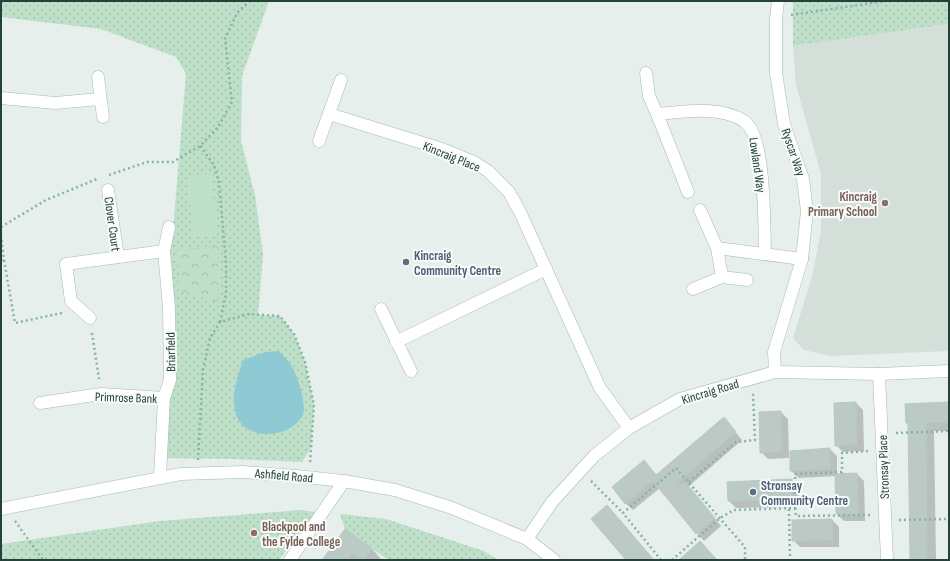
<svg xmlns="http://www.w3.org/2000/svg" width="950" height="561" viewBox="0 0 950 561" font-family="'Sofia Sans Condensed',sans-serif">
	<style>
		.built { fill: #d4dfda }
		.grass { fill: url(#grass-dots) }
		.forest { fill: url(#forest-crowns) }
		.pitch { fill: #bfe0c8 }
		.water { fill: #8ec9d4 }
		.shadow { fill: #0003 }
		.building { fill: #bbcac4; stroke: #b8c9c2 }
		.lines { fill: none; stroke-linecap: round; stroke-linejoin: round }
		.minor-casing { stroke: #a8b8b2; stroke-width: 13 }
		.path { stroke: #86b3a5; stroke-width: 2.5; stroke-dasharray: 2 3; stroke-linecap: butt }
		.minor { stroke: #fff; stroke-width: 12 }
		.education-dot { fill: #8d6e63; stroke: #f7fbf9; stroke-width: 1.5 }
		.service-dot { fill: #5c6f8a; stroke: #f7fbf9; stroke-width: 1.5 }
		.labels { text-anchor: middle; stroke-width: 4; stroke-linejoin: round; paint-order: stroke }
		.street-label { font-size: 13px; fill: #24423a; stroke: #f7fbf9 }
		.education-label { font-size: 13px; font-weight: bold; fill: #785e54; stroke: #f7fbf9; text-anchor: end }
		.service-label { font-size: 13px; font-weight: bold; fill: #4e5e75; stroke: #f7fbf9; text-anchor: start }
	</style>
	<defs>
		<pattern id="grass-dots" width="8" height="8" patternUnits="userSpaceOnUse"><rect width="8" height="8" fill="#bfe0c8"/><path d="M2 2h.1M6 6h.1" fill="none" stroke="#a4c1ad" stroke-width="1.8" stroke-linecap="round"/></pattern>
		<pattern id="forest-crowns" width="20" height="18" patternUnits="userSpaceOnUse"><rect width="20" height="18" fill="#bfe0c8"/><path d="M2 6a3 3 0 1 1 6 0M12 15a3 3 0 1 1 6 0" fill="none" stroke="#a4c1ad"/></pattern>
	</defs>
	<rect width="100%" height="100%" fill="#e6efeb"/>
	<!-- built -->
	<path class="built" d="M949,24V351L830,356L804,350L793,338L812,277L821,231V174L796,85L793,46Z"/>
	<!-- grass -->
	<g class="grass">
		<path d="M1,1H269L242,76L241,141L255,195L263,255L258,315L280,316L294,334L305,362L314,405L311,448L302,462L232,459L164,458L174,309L172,273L169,252L173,230L186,74L176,57L101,29L1,17Z"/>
		<path d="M793,1H949V24L793,46Z"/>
		<path d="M301,510L315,512L279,560H1V544L160,521Z"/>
		<path d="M340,514L386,519L484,551L498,560H388L345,529Z"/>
	</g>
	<!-- forest -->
	<path class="forest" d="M218,245L220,282L217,302L178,291L179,270L176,250Z"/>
	<!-- pitch -->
	<path class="pitch" d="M211,173L217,234L193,237L187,176Z"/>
	<!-- water -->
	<path class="water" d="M279,351C283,356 288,360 291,365C297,374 307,405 303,415C291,439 242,443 235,411C231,395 238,375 243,360L265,352Z"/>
	<!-- shadow -->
	<g class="shadow">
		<path d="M856,403L863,410L864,451L843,452L836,445Z"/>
		<path d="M949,403V431H934L936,560H911L909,425L907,423L906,405Z"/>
		<path d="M781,412L788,419L789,458L768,459L761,452Z"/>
		<path d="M724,418L742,440L688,487L721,526L704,541L660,488L633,510L625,503L644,461L657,476Z"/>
		<path d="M830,449L837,456V475L857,474L864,481L865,521H844L837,514L836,476L799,478L791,471Z"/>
		<path d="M791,480L798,488L799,507L736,508L729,501Z"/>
		<path d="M832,520L839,527V547H800L793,540Z"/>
		<path d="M346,530L372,549L382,560H323Z"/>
	</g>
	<!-- building -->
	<g class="building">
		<path d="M856,402L857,444L835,446L834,403Z"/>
		<path d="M948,402L949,422L926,423L927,560H910L908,423H906L905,404Z"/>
		<path d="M781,411L782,451L760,453L759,412Z"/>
		<path d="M724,417L736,432L676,484L686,483L715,518L696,534L653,481L625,504L612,487L644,460L656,475Z"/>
		<path d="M830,448V469L790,471V451Z"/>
		<path d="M857,473L858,514H836L835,474Z"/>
		<path d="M792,479V500L728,501L727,482Z"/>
		<path d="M607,505L654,560H626L591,519Z"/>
		<path d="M832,519L833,540L792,541V520Z"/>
		<path d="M345,529L372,549L364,560L352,553L347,560H322Z"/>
		<path d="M700,541L717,560H679Z"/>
	</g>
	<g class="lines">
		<!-- minor casing -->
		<g class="minor-casing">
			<g id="minor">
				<path d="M646,73L649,96L657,114"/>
				<path d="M98,77L103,117"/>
				<path d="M1,98L55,103L100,99"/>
				<path d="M329,114L442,149L474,162L488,171L509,192L520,212L600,388L629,428"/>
				<path d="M319,141L341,80"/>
				<path d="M108,190L118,257"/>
				<path d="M688,192L657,114C684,112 719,105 744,121C766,134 764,228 765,253"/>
				<path d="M717,248L802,259"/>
				<path d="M722,277L747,280"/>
				<path d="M693,289L722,277L717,248L700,210"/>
				<path d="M381,309L411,371"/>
				<path d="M90,318L71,301L66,264L164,251"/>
				<path d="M396,342L546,269"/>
				<path d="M775,372L774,352L802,259L807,211L803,179L784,124L776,73V18L778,1"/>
				<path d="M879,374L887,560"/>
				<path d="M40,403L101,394L164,398"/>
				<path d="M160,477L164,398L170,380L169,308L164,251L169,227"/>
				<path d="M1,509L181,474L242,472L296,476L344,481L395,490L452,508L527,539L554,560"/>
				<path d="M527,539L552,502L594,456L629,428L680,399L775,372L879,374L949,371"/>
				<path d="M290,560L344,481"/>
			</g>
		</g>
		<!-- path -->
		<g class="path">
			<path d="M791,15L886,1"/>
			<path d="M109,175L147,162H173L200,146"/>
			<path d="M1,227L46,200L97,179"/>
			<path d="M1,235L4,260L1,262"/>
			<path d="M4,260L15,323L62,313"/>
			<path d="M220,322L226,294V263L219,182L214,165L200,146L218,127L232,102L225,39L237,13L249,1"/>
			<path d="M92,333L99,379"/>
			<path d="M896,433L949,431"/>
			<path d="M198,460L203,370L210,338L220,322L249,314L280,316L294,334L305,362L314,405L310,463"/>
			<path d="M591,481L623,513"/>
			<path d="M689,482L736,442L755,440L753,393"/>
			<path d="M795,508L796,516L871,515"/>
			<path d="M789,509L790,560"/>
			<path d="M899,520L949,519"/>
			<path d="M15,521L43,560"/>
			<path d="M661,560L623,513L676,468L745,547V560"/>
			<path d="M672,560L720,518L734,510L795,508V474L842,472V453L868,451"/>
		</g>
		<!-- minor -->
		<use href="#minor" class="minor"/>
	</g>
	<!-- markers -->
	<g class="education-dot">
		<circle cx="885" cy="203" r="4"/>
		<circle cx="254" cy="533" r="4"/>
	</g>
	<g class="service-dot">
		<circle cx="406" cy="262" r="4"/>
		<circle cx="753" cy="492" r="4"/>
	</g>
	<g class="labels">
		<!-- street labels -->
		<g class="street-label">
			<text transform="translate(794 152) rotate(71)" y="5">Ryscar Way</text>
			<text transform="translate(452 156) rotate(22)" y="5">Kincraig Place</text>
			<text transform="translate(758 165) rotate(82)" y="5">Lowland Way</text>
			<text transform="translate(113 224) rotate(82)" y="5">Clover Court</text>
			<text transform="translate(170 352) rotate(-91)" y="5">Briarfield</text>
			<text transform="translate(710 391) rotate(-17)" y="5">Kincraig Road</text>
			<text transform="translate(126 397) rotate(2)" y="5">Primrose Bank</text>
			<text transform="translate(883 467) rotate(-92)" y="5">Stronsay Place</text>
			<text transform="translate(284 475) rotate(5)" y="5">Ashfield Road</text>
		</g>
		<!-- education labels -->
		<g class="education-label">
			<text x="877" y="201">Kincraig<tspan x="877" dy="15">Primary School</tspan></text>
			<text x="262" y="531" text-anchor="start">Blackpool and<tspan x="262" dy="15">the Fylde College</tspan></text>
		</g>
		<!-- service labels -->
		<g class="service-label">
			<text x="414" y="260">Kincraig<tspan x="414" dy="15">Community Centre</tspan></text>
			<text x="761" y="490">Stronsay<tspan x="761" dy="15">Community Centre</tspan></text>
		</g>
	</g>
	<!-- border -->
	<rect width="950" height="561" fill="none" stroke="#24423a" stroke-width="4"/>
</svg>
